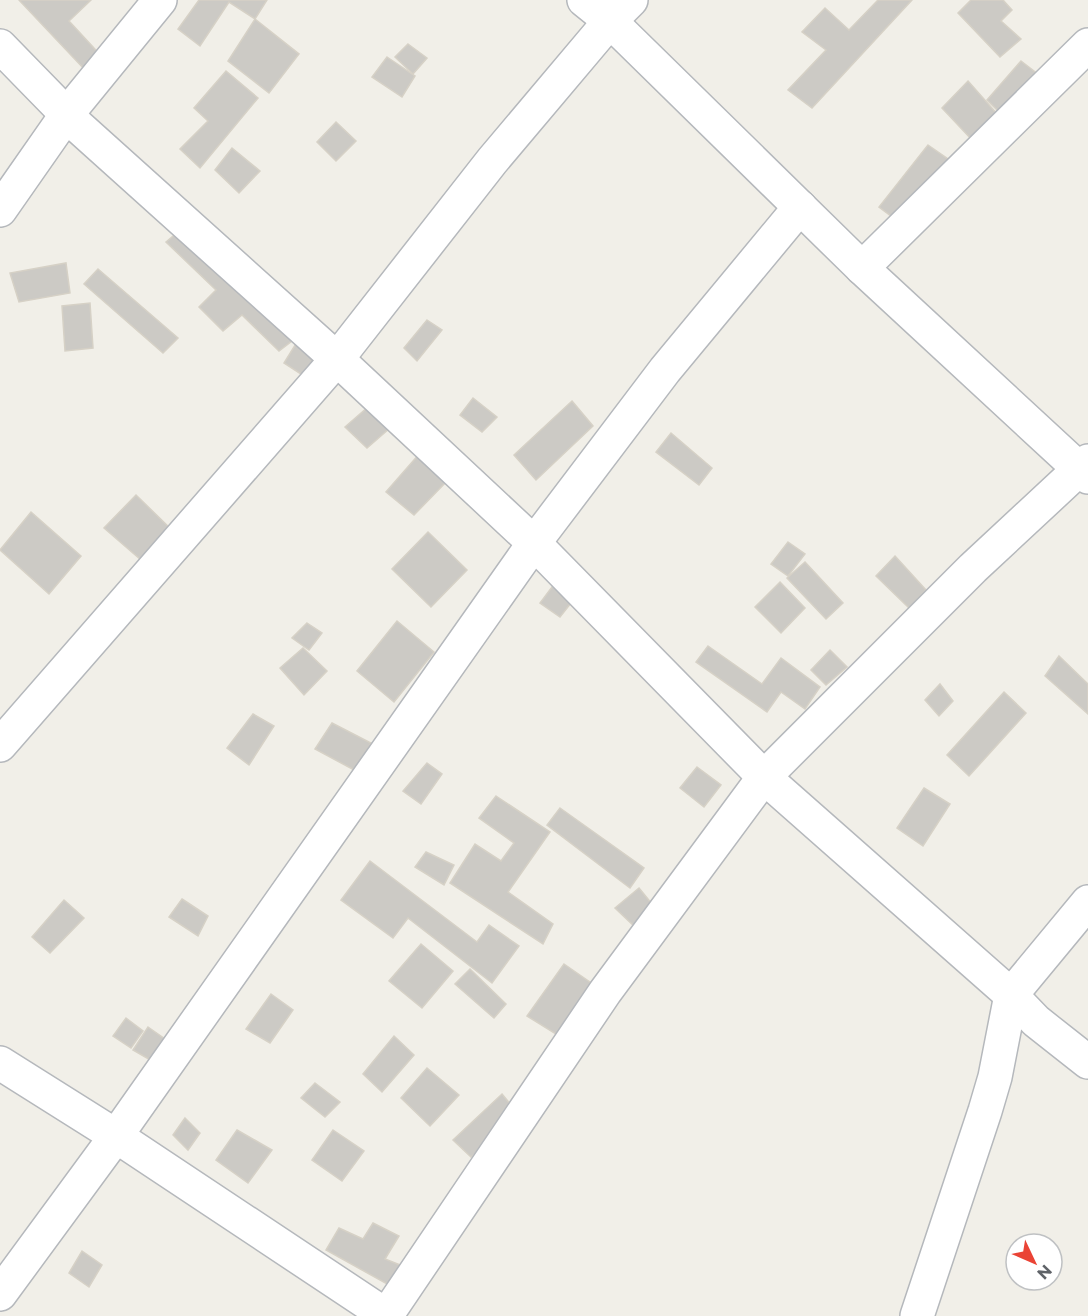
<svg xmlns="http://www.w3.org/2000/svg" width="1088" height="1316" viewBox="0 0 1088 1316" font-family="Montserrat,sans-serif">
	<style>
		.building { fill: #cccac5; stroke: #d6d1c6; stroke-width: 1.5 }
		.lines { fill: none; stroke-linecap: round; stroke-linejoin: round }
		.minor-casing { stroke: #b5b8bc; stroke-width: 36 }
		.minor { stroke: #fff; stroke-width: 33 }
	</style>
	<rect width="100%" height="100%" fill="#f1efe8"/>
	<!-- building -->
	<g class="building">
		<path d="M19,0H91L69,21L104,59L87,72Z"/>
		<path d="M199,0H267L255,19L229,2L200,46L178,29Z"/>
		<path d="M878,0H912L812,108L788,90L826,50L802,32L825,8L849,30Z"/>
		<path d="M971,0H1003L1012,10L1001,21L1021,39L1000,57L958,13Z"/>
		<path d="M255,19L299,54L269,93L228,61Z"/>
		<path d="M408,44L427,58L413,74L395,57Z"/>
		<path d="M387,57L415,76L402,97L372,77Z"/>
		<path d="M1021,61L1038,74L1002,115L987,100Z"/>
		<path d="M226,71L258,98L200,168L180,149L208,121L194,108Z"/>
		<path d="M968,81L998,115L973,141L942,108Z"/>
		<path d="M336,122L356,141L336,161L317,142Z"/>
		<path d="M928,145L948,159L899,222L879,207Z"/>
		<path d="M232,148L260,171L239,193L215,170Z"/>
		<path d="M185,226L296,338L279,351L242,315L223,331L199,307L216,290L166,242Z"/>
		<path d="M66,263L70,293L19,302L10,273Z"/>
		<path d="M98,269L178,338L163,353L84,284Z"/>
		<path d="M90,303L93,348L65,351L62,306Z"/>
		<path d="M427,320L442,330L417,361L404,348Z"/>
		<path d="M297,342L322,358L310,380L284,363Z"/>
		<path d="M473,398L497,417L482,432L460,415Z"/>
		<path d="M572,401L593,426L536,480L514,455Z"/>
		<path d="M368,407L390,428L367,448L345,427Z"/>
		<path d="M671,433L712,468L699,485L656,452Z"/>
		<path d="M420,453L448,480L414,515L386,492Z"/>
		<path d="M136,495L177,535L148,566L104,528Z"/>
		<path d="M31,512L81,556L49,594L0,550Z"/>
		<path d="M428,532L467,570L431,607L392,569Z"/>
		<path d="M788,542L805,554L788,576L771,564Z"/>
		<path d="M895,556L926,590L909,608L876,576Z"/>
		<path d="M805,562L843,603L826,619L787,578Z"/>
		<path d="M780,582L805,608L781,633L755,607Z"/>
		<path d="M555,583L575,598L560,617L540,603Z"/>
		<path d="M397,621L434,652L394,702L357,671Z"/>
		<path d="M307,623L322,633L309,650L292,638Z"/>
		<path d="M708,646L762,684L781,658L820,687L805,709L781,692L767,712L696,662Z"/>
		<path d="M303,648L327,671L304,695L280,668Z"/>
		<path d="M830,650L847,667L826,685L811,670Z"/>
		<path d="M1059,656L1088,684V714L1045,676Z"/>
		<path d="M940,684L953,701L939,716L925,700Z"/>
		<path d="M1004,692L1026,713L969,776L947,755Z"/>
		<path d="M253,714L274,726L249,765L227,748Z"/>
		<path d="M332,723L371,743L356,771L315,749Z"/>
		<path d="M427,763L442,774L421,804L403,791Z"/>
		<path d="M697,767L721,785L704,807L680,788Z"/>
		<path d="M924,788L950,804L923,846L897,828Z"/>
		<path d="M496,796L550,832L508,892L553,924L543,944L450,883L475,844L501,861L514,843L479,818Z"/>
		<path d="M560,808L644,868L630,888L547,825Z"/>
		<path d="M426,852L454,865L444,885L415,867Z"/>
		<path d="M370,861L477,942L489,925L519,946L492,983L408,918L393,938L341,900Z"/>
		<path d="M639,888L656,909L635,927L615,908Z"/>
		<path d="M182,899L208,916L198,936L169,917Z"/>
		<path d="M64,900L84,918L50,953L32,937Z"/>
		<path d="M421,944L453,971L422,1008L389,981Z"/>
		<path d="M564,964L597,987L564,1039L527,1016Z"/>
		<path d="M470,969L506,1004L494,1018L455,984Z"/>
		<path d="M271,994L293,1010L270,1043L246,1029Z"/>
		<path d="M126,1018L143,1031L131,1048L113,1036Z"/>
		<path d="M148,1027L165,1039L152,1061L133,1050Z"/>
		<path d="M394,1036L414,1055L382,1092L363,1074Z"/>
		<path d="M427,1068L459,1095L430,1126L401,1098Z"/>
		<path d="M315,1083L340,1102L325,1117L301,1098Z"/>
		<path d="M502,1094L520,1116L471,1157L453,1140Z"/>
		<path d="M185,1118L200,1133L188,1150L173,1135Z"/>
		<path d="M237,1130L272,1150L248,1183L216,1160Z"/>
		<path d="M333,1130L364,1151L342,1181L312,1160Z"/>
		<path d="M373,1223L399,1236L385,1259L400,1265L389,1285L326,1250L339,1228L363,1239Z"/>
		<path d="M82,1251L102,1265L89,1287L69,1273Z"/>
	</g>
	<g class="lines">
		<!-- minor casing -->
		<g class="minor-casing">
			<g id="minor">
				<path d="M584,0L610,21L862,268L1088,477"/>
				<path d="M0,46L79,127L337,359L534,543L764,777L1011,995L1036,1021L1088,1062"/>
				<path d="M0,210L67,114L160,0"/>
				<path d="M862,268L1088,45"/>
				<path d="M0,745L337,359L492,161L610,21L631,0"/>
				<path d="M0,1063L116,1136L387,1316"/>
				<path d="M0,1294L116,1136L534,543L665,370L800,207"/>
				<path d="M386,1316L605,992L764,777L973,568L1088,461"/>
				<path d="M917,1316L985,1111L995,1077L1011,995L1088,902"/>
			</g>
		</g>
		<!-- minor -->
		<use href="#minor" class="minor"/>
	</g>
	<!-- north arrow -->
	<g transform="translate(1034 1262) rotate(134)"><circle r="28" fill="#ffffff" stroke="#bfc1c3" stroke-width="1.5"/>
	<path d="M0-4.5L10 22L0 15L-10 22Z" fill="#ea4335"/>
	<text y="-9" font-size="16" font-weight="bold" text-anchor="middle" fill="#5f6368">N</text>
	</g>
</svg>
